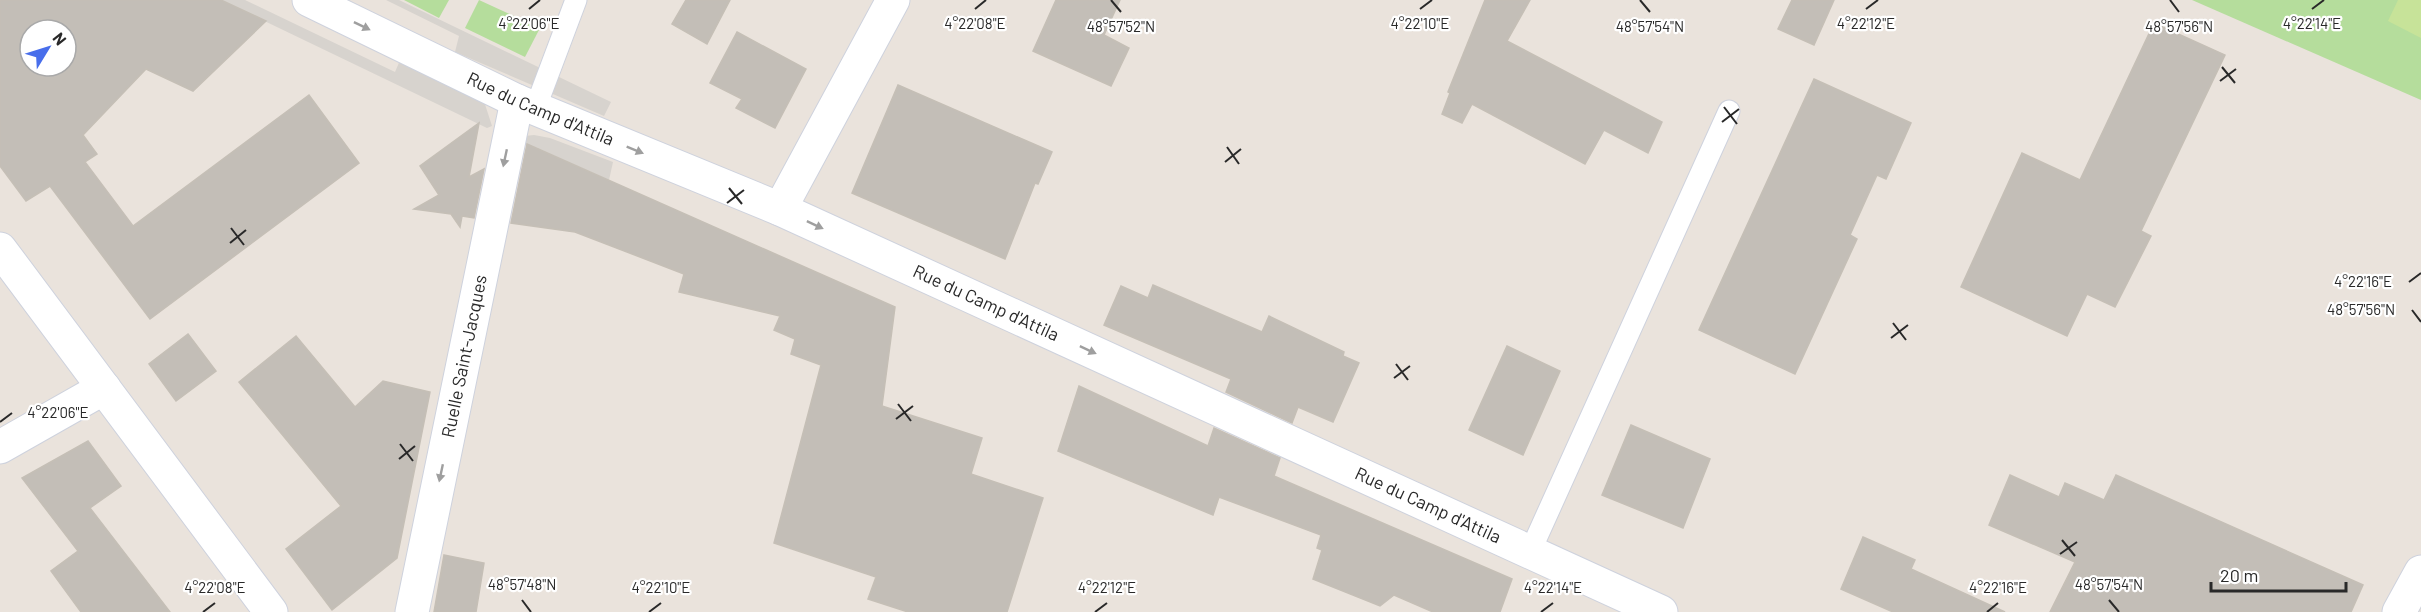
<svg xmlns="http://www.w3.org/2000/svg" width="2421" height="612" viewBox="0 0 2421 612" font-family="Barlow,sans-serif">
	<style>
		.green { fill: #b5dd9c }
		.pitch { fill: #c7e399 }
		.plaza { fill: #d7d3ce }
		.building { fill: #c3beb7; stroke: #c5bfb6; stroke-width: 1.5; fill-rule: evenodd }
		.lines { fill: none; stroke-linecap: round; stroke-linejoin: round }
		.lane-casing { stroke: #ced2dd; stroke-width: 23 }
		.street-casing { stroke: #ced2dd; stroke-width: 35 }
		.secondary-casing { stroke: #ced2dd; stroke-width: 35 }
		.lane { stroke: #fff; stroke-width: 21 }
		.street { stroke: #fff; stroke-width: 33 }
		.secondary { stroke: #fff; stroke-width: 33 }
		.oneway { fill: #9f9f9f }
		.ticks { fill: none; stroke: #292929; stroke-width: 2 }
		.labels { text-anchor: middle; stroke-width: 4.5; stroke-linejoin: round; paint-order: stroke }
		.street-label { font-size: 18px; fill: #292929; stroke: #fff }
		.ticks-label { font-size: 15px; text-anchor: middle; fill: #292929; stroke: #fff; stroke-width: 4.5; stroke-linejoin: round; paint-order: stroke }
	</style>
	<rect width="100%" height="100%" fill="#eae3dc"/>
	<!-- green -->
	<g class="green">
		<path d="M404,0H449L439,18Z"/>
		<path d="M479,0L540,28L525,57L465,28Z"/>
		<path d="M2192,0H2421V100Z"/>
	</g>
	<!-- pitch -->
	<path class="pitch" d="M2398,0H2421V38L2388,21Z"/>
	<!-- plaza -->
	<g class="plaza">
		<path d="M221,0H245L395,72L401,58L482,95L492,126L487,128Z"/>
		<path d="M386,0H399L611,102L604,116L455,52L459,36Z"/>
		<path d="M534,135L550,138L613,162L609,180L527,144L518,149L525,136Z"/>
	</g>
	<!-- building -->
	<g class="building">
		<path d="M0,0H221L266,21L193,91L146,69L83,135L97,154L85,162L133,226L309,95L359,163L150,319L50,186L26,201L0,166ZM30,30H66V66H30Z"/>
		<path d="M686,0H730L707,44L672,24Z"/>
		<path d="M1056,0H1120L1104,35L1129,48L1111,86L1033,51Z"/>
		<path d="M1485,0H1530L1507,41L1662,122L1648,153L1604,130L1585,164L1472,104L1462,123L1442,114L1450,93L1448,92Z"/>
		<path d="M1792,0H1834L1814,45L1778,29Z"/>
		<path d="M2154,23L2225,55L2141,231L2151,236L2115,307L2087,294L2067,336L1961,287L2022,153L2080,180Z"/>
		<path d="M737,32L806,69L775,128L736,108L742,99L710,83Z"/>
		<path d="M1814,79L1911,123L1886,179L1877,175L1850,235L1857,239L1795,374L1699,330Z"/>
		<path d="M898,85L1052,152L1038,184L1035,183L1005,259L852,193Z"/>
		<path d="M479,123L469,177L484,169L474,218L462,216L460,227L451,214L414,209L439,195L420,166Z"/>
		<path d="M527,144L895,307L882,406L982,438L971,474L1043,498L1007,612H908L868,599L876,577L774,543L821,365L791,354L795,339L774,330L780,316L679,292L684,274L575,232L511,223Z"/>
		<path d="M1153,285L1262,332L1269,316L1344,352L1343,356L1359,363L1333,422L1298,407L1292,423L1226,392L1231,379L1104,325L1121,286L1148,298Z"/>
		<path d="M188,334L216,371L176,401L149,364Z"/>
		<path d="M296,336L355,407L383,381L430,392L397,558L332,610L286,549L341,506L239,382Z"/>
		<path d="M1507,346L1560,371L1523,455L1469,430Z"/>
		<path d="M1079,386L1208,446L1214,428L1280,458L1274,476L1512,579L1500,612H1433L1394,595L1380,606L1313,579L1322,550L1317,548L1321,535L1219,497L1213,515L1058,451Z"/>
		<path d="M1631,425L1710,459L1683,528L1602,495Z"/>
		<path d="M88,441L121,486L90,508L170,612H81L51,571L78,551L22,478Z"/>
		<path d="M2010,475L2059,497L2065,483L2104,500L2116,475L2363,585L2351,612H2050L2075,562L1989,525Z"/>
		<path d="M1863,537L1915,560L1911,569L2005,612H1893L1841,589Z"/>
		<path d="M444,555L484,563L476,612H434Z"/>
	</g>
	<g class="lines">
		<!-- lane casing -->
		<g class="lane-casing">
			<g id="lane">
				<path d="M535,109L576,0"/>
				<path d="M1530,552L1729,111"/>
			</g>
		</g>
		<!-- street casing -->
		<g class="street-casing">
			<g id="street">
				<path id="s1" d="M309,0L517,101L780,209L1661,612"/>
				<path d="M780,209L893,0"/>
				<path d="M0,447L104,388"/>
				<path id="s2" d="M412,612L517,101"/>
				<path d="M2399,612L2421,572"/>
			</g>
		</g>
		<!-- secondary casing -->
		<g class="secondary-casing">
			<path id="secondary" d="M0,249L271,612"/>
		</g>
		<!-- lane -->
		<use href="#lane" class="lane"/>
		<!-- street -->
		<use href="#street" class="street"/>
		<!-- secondary -->
		<use href="#secondary" class="secondary"/>
	</g>
	<!-- one-way arrows -->
	<defs><path id="oneway-solid" d="M-6-.8H1V-3.2L6.5 0L1 3.2V.8H-6Z" transform="scale(1.5)"/></defs>
	<g class="oneway">
		<use href="#oneway-solid" transform="translate(362 26) rotate(26)"/>
		<use href="#oneway-solid" transform="translate(635 150) rotate(22)"/>
		<use href="#oneway-solid" transform="translate(505 158) rotate(102)"/>
		<use href="#oneway-solid" transform="translate(815 225) rotate(25)"/>
		<use href="#oneway-solid" transform="translate(1088 350) rotate(25)"/>
		<use href="#oneway-solid" transform="translate(441 473) rotate(102)"/>
	</g>
	<!-- ticks -->
	<path class="ticks" d="M1111,0L1121,12M1640,0L1650,12M2170,0L2179,12M529,9L540,0M975,9L986,0M1420,9L1432,0M1866,9L1878,0M2312,9L2324,0M2222,67L2235,83M2220,81L2236,69M1724,107L1737,124M1722,122L1739,109M1227,147L1239,164M1225,162L1241,149M729,188L742,204M727,203L744,190M231,228L244,245M230,243L246,230M2409,282L2421,273M2412,310L2421,322M1893,323L1906,340M1891,338L1908,325M1396,364L1408,380M1394,378L1410,366M898,404L911,421M896,419L913,406M0,422L12,413M400,444L413,461M399,459L415,446M2062,540L2075,556M2060,554L2077,542M522,600L531,612M2109,600L2119,612M203,612L215,603M649,612L661,603M1095,612L1107,603M1541,612L1553,603M1987,612L1998,603"/>
	<g class="labels">
		<!-- street labels -->
		<g class="street-label">
			<text dy="6" stroke="none"><textPath href="#s1" startOffset="256">Rue du Camp d'Attila</textPath></text>
			<text dy="6" stroke="none"><textPath href="#s1" startOffset="742">Rue du Camp d'Attila</textPath></text>
			<text dy="6" stroke="none"><textPath href="#s2" startOffset="261">Ruelle Saint-Jacques</textPath></text>
			<text dy="6" stroke="none"><textPath href="#s1" startOffset="1228">Rue du Camp d'Attila</textPath></text>
		</g>
	</g>
	<g class="ticks-label">
		<text x="529" y="29">4°22'06"E</text>
		<text x="975" y="29">4°22'08"E</text>
		<text x="1420" y="29">4°22'10"E</text>
		<text x="1866" y="29">4°22'12"E</text>
		<text x="2312" y="29">4°22'14"E</text>
		<text x="1650" y="32">48°57'54"N</text>
		<text x="2179" y="32">48°57'56"N</text>
		<text x="1121" y="32">48°57'52"N</text>
		<text x="2363" y="287">4°22'16"E</text>
		<text x="2361" y="315">48°57'56"N</text>
		<text x="58" y="418">4°22'06"E</text>
		<text x="522" y="590">48°57'48"N</text>
		<text x="2109" y="590">48°57'54"N</text>
		<text x="215" y="593">4°22'08"E</text>
		<text x="661" y="593">4°22'10"E</text>
		<text x="1107" y="593">4°22'12"E</text>
		<text x="1553" y="593">4°22'14"E</text>
		<text x="1998" y="593">4°22'16"E</text>
	</g>
	<!-- north arrow -->
	<g transform="translate(48 48) rotate(52)"><circle r="28" fill="#ffffff" stroke="#a9a9a9" stroke-width="1.5"/>
	<path d="M0-4.5L10 22L0 15L-10 22Z" fill="#486eeb"/>
	<text y="-9" font-size="16" font-weight="bold" text-anchor="middle" fill="#292929">N</text>
	</g>
	<!-- scale -->
	<path d="M2211 582v9h135v-9" fill="none" stroke="#292929" stroke-width="3"/>
	<text x="2220" y="582" font-size="18" fill="#292929" stroke="#ffffff" stroke-width="4.5" paint-order="stroke">20 m</text>
</svg>
